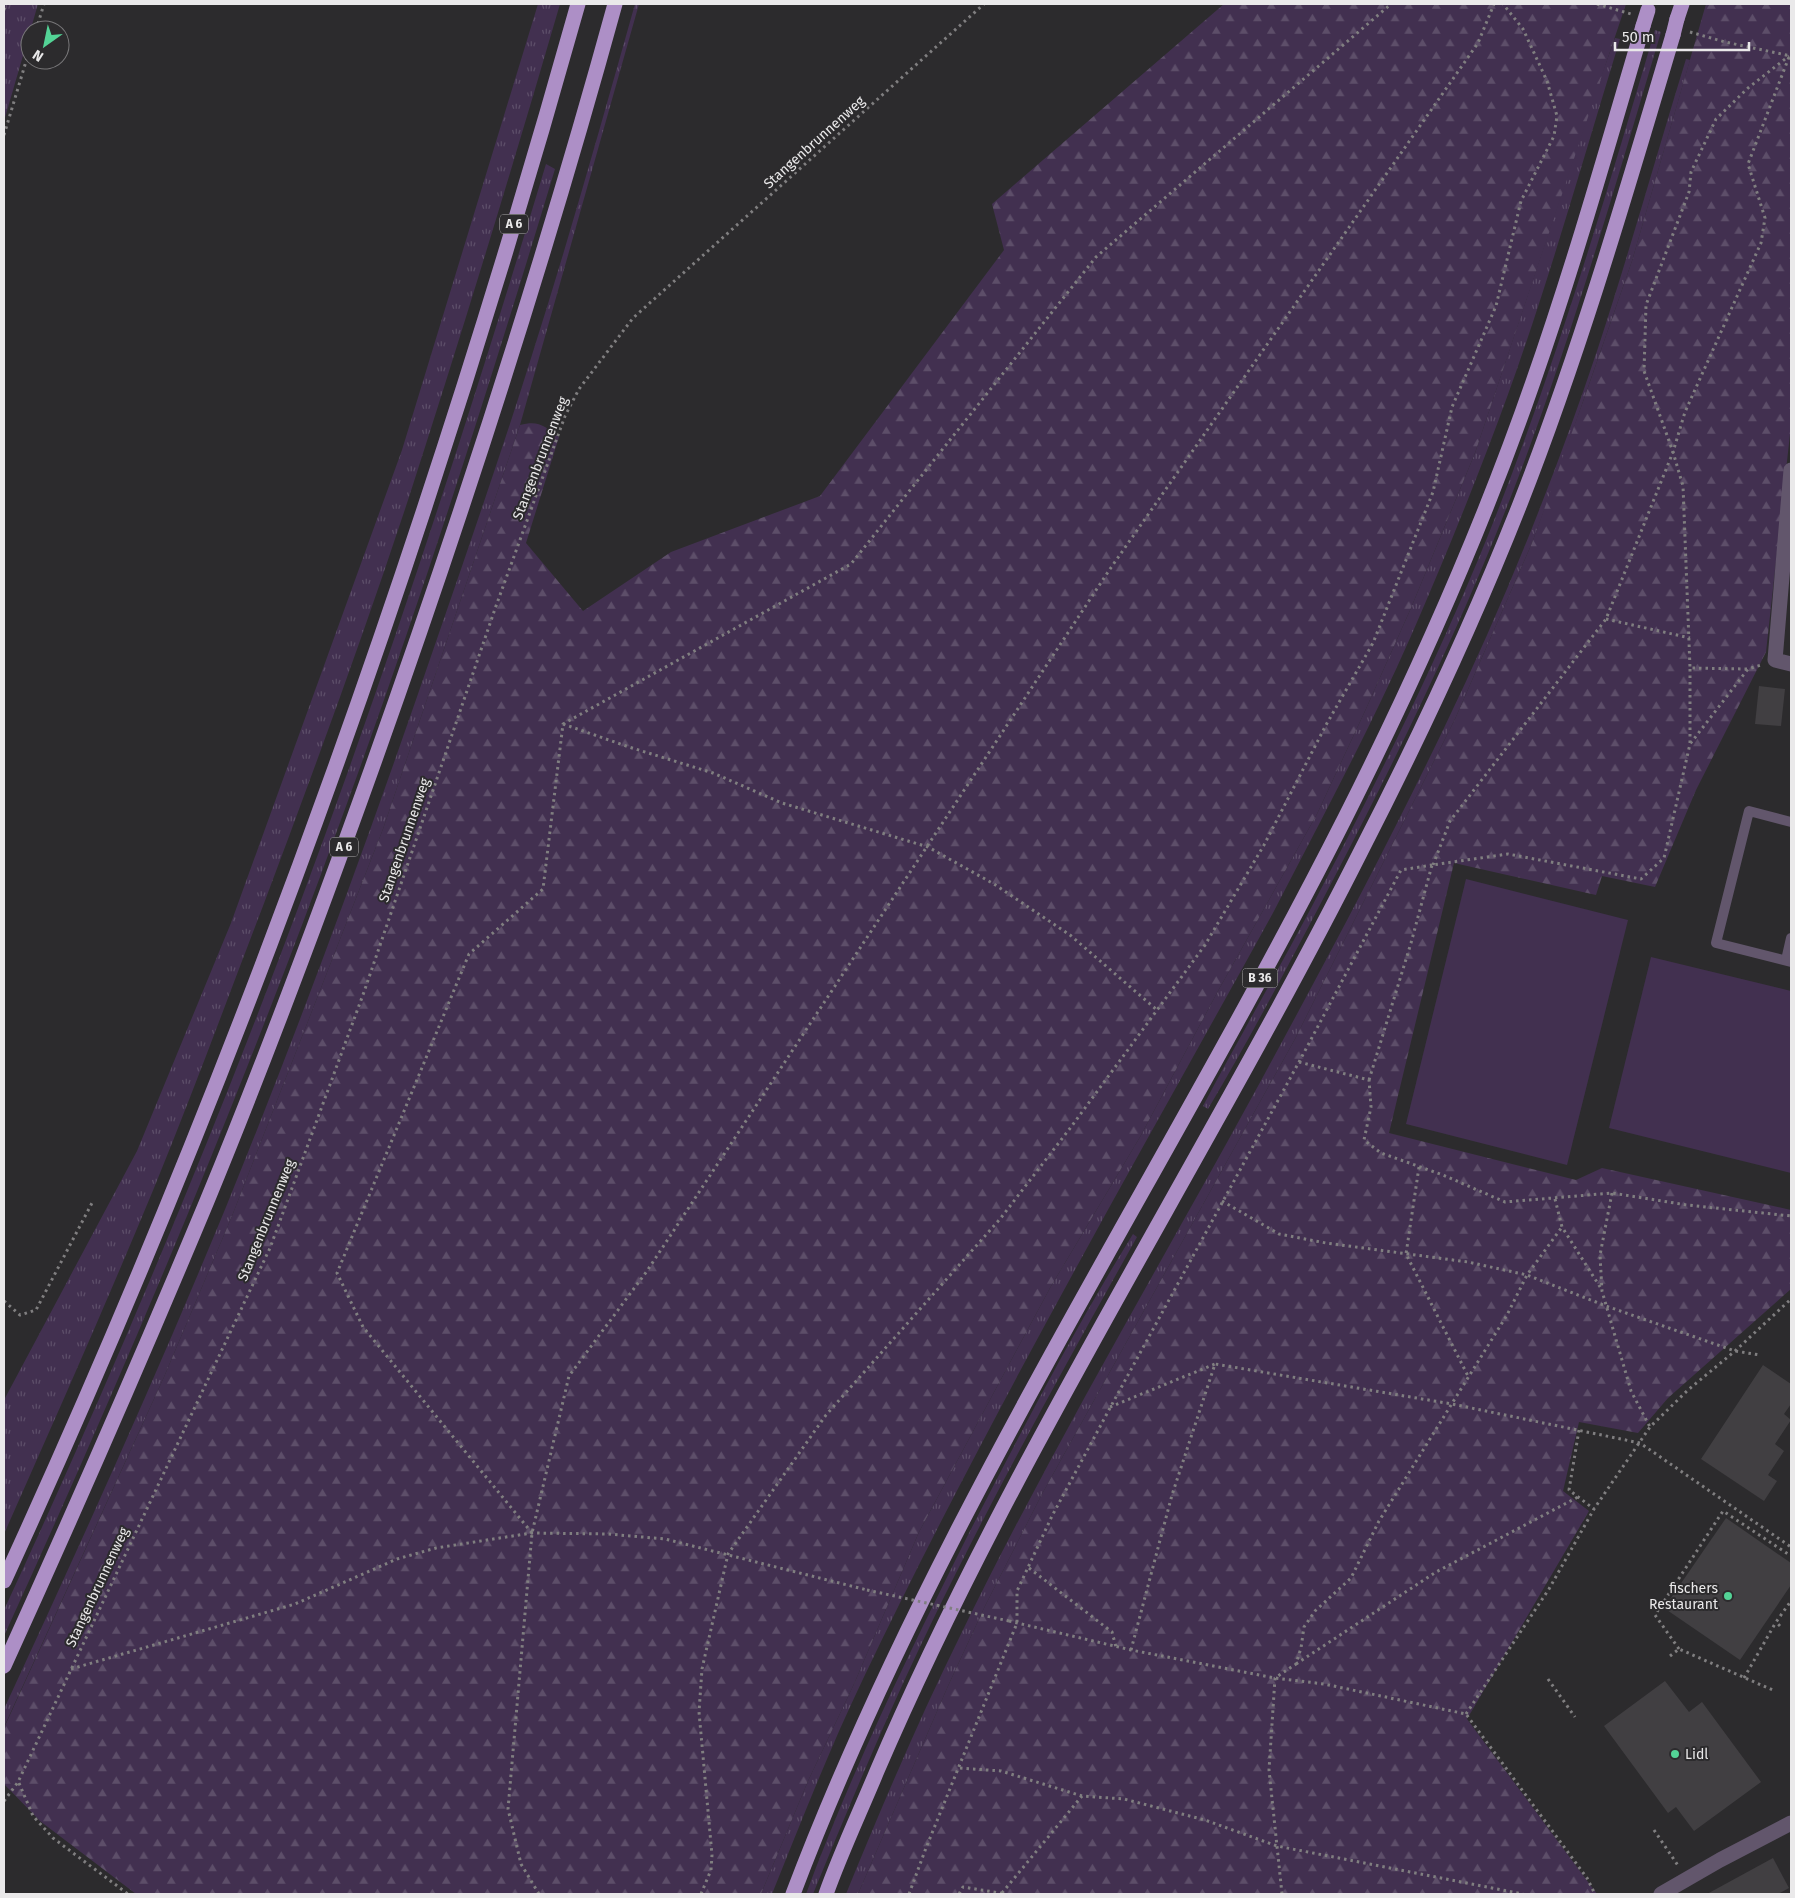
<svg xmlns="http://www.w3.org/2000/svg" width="1795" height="1898" viewBox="0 0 1795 1898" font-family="'Fira Sans',sans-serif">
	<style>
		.grass { fill: url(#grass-tufts) }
		.forest { fill: url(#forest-firs) }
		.pitch { fill: #423050 }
		.building { fill: #413f42 }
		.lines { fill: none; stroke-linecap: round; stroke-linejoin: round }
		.path { stroke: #807f80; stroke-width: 3; stroke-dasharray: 2.5 4; stroke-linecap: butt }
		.lane { stroke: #62566c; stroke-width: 10 }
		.street { stroke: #62566c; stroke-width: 15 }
		.highway { stroke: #ad8fc6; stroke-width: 15 }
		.path-bridge { stroke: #807f80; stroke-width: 3; stroke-dasharray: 2.5 4; stroke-linecap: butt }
		.highway-bridge { stroke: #ad8fc6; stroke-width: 15 }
		.poi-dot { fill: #53d396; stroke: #2c2b2d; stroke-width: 2 }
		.labels { text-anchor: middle; stroke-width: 4; stroke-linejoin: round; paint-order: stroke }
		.shield { fill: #2c2b2d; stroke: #b1b0b1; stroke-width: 1 }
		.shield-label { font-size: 12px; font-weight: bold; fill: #eae9ea }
		.street-label { font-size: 14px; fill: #eae9ea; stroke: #2c2b2d }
		.poi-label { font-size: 14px; fill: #eae9ea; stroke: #2c2b2d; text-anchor: end }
	</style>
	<defs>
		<pattern id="grass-tufts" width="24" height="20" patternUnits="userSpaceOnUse" patternTransform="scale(1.25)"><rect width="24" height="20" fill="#423050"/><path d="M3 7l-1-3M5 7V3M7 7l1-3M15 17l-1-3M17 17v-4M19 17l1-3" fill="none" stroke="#5d4e69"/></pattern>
		<pattern id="forest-firs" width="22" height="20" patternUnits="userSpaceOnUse" patternTransform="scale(1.25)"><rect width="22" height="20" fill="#423050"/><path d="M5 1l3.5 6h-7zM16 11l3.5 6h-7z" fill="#5d4e69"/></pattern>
	</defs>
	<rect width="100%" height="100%" fill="#2c2b2d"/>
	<!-- grass -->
	<g class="grass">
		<path d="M4,4H38L4,121Z"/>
		<path d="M538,4H560C512,169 462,333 409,497C364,634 314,770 263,906C227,1000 192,1095 154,1188C106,1304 55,1419 4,1534V1400L137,1151L231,923L402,450Z"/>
		<path d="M635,4H639L520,425L383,829L232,1216L164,1377L4,1727V1709C81,1543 156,1377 226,1207C303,1018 373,826 439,633C471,540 503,448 532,355C569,239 602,121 635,4Z"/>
		<path d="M1655,30L1661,32C1616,184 1572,337 1515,486C1464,619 1401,749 1335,876C1294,955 1253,1033 1208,1109L1203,1106C1238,1040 1275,976 1310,910C1370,796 1428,679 1478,560C1549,388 1602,209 1655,30Z"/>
		<path d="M1615,38L1620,39C1578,176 1540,314 1488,448C1464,511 1438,574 1411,636C1370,729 1321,820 1274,911C1134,1165 988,1417 863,1679C829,1750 801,1822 772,1894H761L808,1781L854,1684L919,1532L1050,1288L1140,1137L1218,991L1317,814L1365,711L1411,608L1475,453L1598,85Z"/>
		<path d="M1686,59L1690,60L1632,261L1557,476L1532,543L1455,719L1295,1039L1042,1494L985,1606L948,1686L858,1894H846C882,1806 919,1719 961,1634C1050,1451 1154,1276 1252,1097C1318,976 1384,853 1444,728C1503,606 1554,479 1597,351C1629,254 1656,156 1686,59Z"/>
		<path d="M546,164L555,169C488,391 418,611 338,828C238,1102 125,1371 4,1636V1610C130,1338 245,1060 346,777C418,575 484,370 546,164Z"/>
		<path d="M1133,1234L1137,1237C1075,1348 1013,1459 956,1573C903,1678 857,1786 813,1894H806C852,1770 910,1651 969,1533C1021,1432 1073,1331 1133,1234Z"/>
	</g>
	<!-- forest -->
	<g class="forest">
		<path d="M1224,4H1626L1475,453L1411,608L1365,711L1317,814L1218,991L1140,1137L1050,1288L919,1532L854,1684L808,1781L761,1894H136L40,1821L4,1784V1728L164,1377L232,1216L383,829L520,425C539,420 544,426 559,437L526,543L583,611L671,552L820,496L1004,250L992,204Z"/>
		<path d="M1706,4H1791V425L1766,652L1696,790L1655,887L1602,876L1596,895L1454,863L1389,1133L1576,1180L1602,1168L1791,1210V1289L1668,1398L1638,1433L1579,1422L1563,1491L1589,1511L1467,1719L1597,1894H858L948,1686L985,1606L1042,1494L1295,1039L1455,719L1532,543L1585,396L1632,261Z"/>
	</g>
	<!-- pitch -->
	<g class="pitch">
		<path d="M1466,879L1628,920L1567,1165L1406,1124Z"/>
		<path d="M1651,957L1791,991V1173L1609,1128Z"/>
	</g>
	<!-- building -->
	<g class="building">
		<path d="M1759,686L1785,689L1781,726L1755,724Z"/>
		<path d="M1763,1365L1791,1384V1404L1784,1414L1791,1420L1775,1444L1784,1451L1768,1475L1777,1481L1764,1501L1701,1459Z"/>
		<path d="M1726,1518L1791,1563V1585L1740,1660L1664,1608Z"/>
		<path d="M1665,1681L1689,1712L1702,1702L1761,1782L1694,1831L1676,1807L1668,1813L1604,1726Z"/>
		<path d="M1773,1858L1789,1888L1778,1894H1707Z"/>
	</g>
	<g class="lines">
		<!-- path -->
		<g class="path">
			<path d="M1597,4L1631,14"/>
			<path d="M4,10L6,4"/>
			<path d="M36,30L44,4"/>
			<path d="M1690,32L1725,42L1791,56"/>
			<path d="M4,135L30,48"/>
			<path d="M1606,619L1690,638"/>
			<path d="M1747,669L1690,668L1683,486L1673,452L1685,412L1761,243L1765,218L1748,164L1789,57"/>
			<path d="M563,724L629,747L713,773L782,803L928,847L994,884L1070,935L1157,1010"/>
			<path d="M1690,743V668"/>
			<path d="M1433,865L1450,821L1606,619L1673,452L1644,371L1646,305L1689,192L1691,172L1716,119L1748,88L1789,56"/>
			<path d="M1299,1062L1369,1080L1371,1107L1364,1140L1381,1153L1443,1175L1505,1202L1612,1193L1687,1205L1791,1216"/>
			<path d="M1369,1080L1411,943L1432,865L1508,854L1641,879L1664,858L1690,744L1748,669L1761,665"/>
			<path d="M1419,1167L1406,1254L1468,1376"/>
			<path d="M1612,1193L1600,1255L1602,1291L1631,1391L1650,1427"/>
			<path d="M1555,1199L1562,1227L1602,1290"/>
			<path d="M1222,1201L1279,1234L1326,1243L1468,1262L1527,1275L1606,1306L1735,1351L1760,1355"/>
			<path d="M4,1301L20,1315L36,1310L93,1201"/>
			<path d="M1110,1407L1215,1364"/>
			<path d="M1579,1430L1569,1490L1594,1509"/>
			<path d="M532,1533L363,1327L337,1273L469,954L543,889L563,724L851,564L1096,257L1391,4"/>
			<path d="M1029,1568L1112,1632L1116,1647"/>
			<path d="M1009,1621L1131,1650L1275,1678L1324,1684L1466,1714L1587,1878L1595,1894"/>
			<path d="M1780,1626L1776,1622L1791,1601"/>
			<path d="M1679,1649L1655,1615L1723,1511L1791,1556"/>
			<path d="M1131,1650L1172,1495L1215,1364L1452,1404L1640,1443L1791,1547"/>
			<path d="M1670,1656L1679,1649L1775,1691"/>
			<path d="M1296,1664L1436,1572L1578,1497"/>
			<path d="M71,1669L295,1604L397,1559L436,1548L532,1533L608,1534L665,1539L867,1590"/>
			<path d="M1744,1678L1776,1622"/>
			<path d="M1548,1679L1575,1717"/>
			<path d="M1466,1714L1549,1589L1594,1509L1650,1427L1688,1390L1735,1351L1791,1299"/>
			<path d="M960,1768L1001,1771L1082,1796L1124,1799L1205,1820L1277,1846L1523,1894"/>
			<path d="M19,1783L33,1816L53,1838L128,1894"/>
			<path d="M4,1801L18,1782L270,1248L364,992L496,606L565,416L579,389L633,318L984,4"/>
			<path d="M1654,1830L1679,1867"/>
			<path d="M1002,1893L1082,1796"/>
			<path d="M539,1894L521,1864L508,1809L532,1533L569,1376L647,1271L1110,569L1478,43L1494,4"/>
			<path d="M701,1894L711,1870L712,1855L699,1712L702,1669L728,1554L826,1415L1000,1219L1071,1127L1205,945L1264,845L1326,725L1373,643L1433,492L1452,407L1496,306L1521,201L1554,136L1557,116L1547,81L1523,29L1503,4"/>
			<path d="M909,1894L926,1848L1017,1623V1591L1052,1516L1110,1408L1299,1062L1401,870L1432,865"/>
			<path d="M959,1894L963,1887L1006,1894"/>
			<path d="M1282,1894L1269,1770L1275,1678L1296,1664L1301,1648L1304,1627L1315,1611L1351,1578L1379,1521L1507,1315L1527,1275L1562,1227"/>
		</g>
		<!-- lane -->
		<g class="lane">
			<path d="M1791,822L1749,811L1716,943L1791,962"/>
			<path d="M1786,960L1791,938"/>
		</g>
		<!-- street -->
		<g class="street">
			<path d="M1791,470L1775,660L1791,664"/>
			<path d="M1661,1894L1720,1860L1791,1823"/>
		</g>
		<!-- highway -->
		<g class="highway">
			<path d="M1677,19L1682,4"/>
			<path d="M4,1581C238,1072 427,543 578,4"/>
			<path d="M4,1666C74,1512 142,1357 207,1201C266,1058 320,913 372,768C462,516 544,262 615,4"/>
			<path d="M793,1894C936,1516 1163,1178 1345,818C1416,677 1481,532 1533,382C1574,265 1608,145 1643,26"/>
			<path d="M826,1894C841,1852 860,1812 877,1771C1014,1452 1205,1160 1361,851C1419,738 1473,623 1520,504C1580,351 1626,193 1673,35"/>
		</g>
		<!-- path-bridge -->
		<path class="path-bridge" d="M867,1590L1009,1621"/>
		<!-- highway-bridge -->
		<g class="highway-bridge">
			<path d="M1643,26L1648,10"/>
			<path d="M1673,35L1677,19"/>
		</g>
	</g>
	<!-- markers -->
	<g class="poi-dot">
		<circle cx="1728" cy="1596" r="5"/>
		<circle cx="1675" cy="1754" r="5"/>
	</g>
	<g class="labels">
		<!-- shield labels -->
		<g class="shield">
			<rect x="500" y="214.5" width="28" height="19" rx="4"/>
			<rect x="330" y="837.5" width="28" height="19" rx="4"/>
			<rect x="1242.5" y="968.5" width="35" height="19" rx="4"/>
		</g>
		<g class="shield-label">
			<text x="514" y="228">A 6</text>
			<text x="344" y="851">A 6</text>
			<text x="1260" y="982">B 36</text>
		</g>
		<!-- street labels -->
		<g class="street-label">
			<text transform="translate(814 142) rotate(-42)" y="5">Stangenbrunnenweg</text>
			<text transform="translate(540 458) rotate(-69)" y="5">Stangenbrunnenweg</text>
			<text transform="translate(404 840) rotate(-71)" y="5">Stangenbrunnenweg</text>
			<text transform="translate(266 1220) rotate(-68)" y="5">Stangenbrunnenweg</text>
			<text transform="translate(97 1587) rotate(-65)" y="5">Stangenbrunnenweg</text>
		</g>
		<!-- poi labels -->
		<g class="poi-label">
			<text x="1718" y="1593">fischers<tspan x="1718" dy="16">Restaurant</tspan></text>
			<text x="1685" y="1759" text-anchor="start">Lidl</text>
		</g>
	</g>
	<!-- border -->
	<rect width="1795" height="1898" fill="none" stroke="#eae9ea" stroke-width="10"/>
	<!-- north arrow -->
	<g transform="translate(45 45) rotate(213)"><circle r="24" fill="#2c2b2d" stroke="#787779"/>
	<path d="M0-4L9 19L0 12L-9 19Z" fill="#53d396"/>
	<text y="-8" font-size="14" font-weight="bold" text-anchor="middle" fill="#eae9ea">N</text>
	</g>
	<!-- scale -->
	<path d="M1615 42v8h134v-8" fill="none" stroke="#eae9ea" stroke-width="2.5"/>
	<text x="1622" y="42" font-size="15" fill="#eae9ea" stroke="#2c2b2d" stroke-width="4" paint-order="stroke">50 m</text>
</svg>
